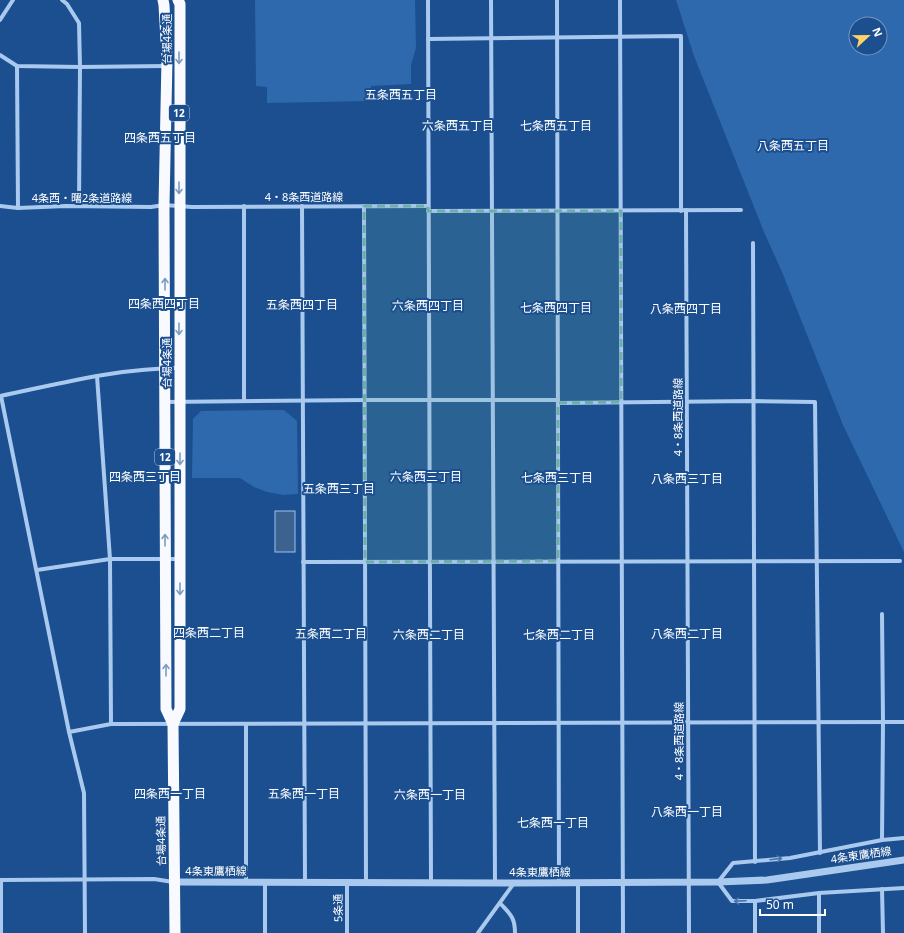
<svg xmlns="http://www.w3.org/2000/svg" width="904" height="933" viewBox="0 0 904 933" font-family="'Noto Sans','Noto Sans JP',sans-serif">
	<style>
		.green { fill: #2e69ad; fill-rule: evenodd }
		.water { fill: #3c6290; stroke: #9cc4f0 }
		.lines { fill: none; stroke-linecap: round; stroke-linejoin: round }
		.minor { stroke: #a9c9ee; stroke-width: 4 }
		.tertiary { stroke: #a9c9ee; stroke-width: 7 }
		.trunk { stroke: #f8faff; stroke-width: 11 }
		.oneway { stroke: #7e9cc1 }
		.oneway2 { stroke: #4674ac }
		.marked { fill: #6fada8; fill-opacity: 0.2; stroke: #6fada8; stroke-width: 3; stroke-dasharray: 8 5; stroke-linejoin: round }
		.labels { text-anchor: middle; stroke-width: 4; stroke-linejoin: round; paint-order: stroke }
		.shield { fill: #1b4f8f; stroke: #bbcadd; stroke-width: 1 }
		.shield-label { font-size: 10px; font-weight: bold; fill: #fff }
		.street-label { font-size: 11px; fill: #fff; stroke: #1b4f8f }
		.neighbourhood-label { font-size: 12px; fill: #fff; stroke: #1b4f8f }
	</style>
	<rect width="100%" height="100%" fill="#1b4f8f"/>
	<!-- green -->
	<g class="green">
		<path d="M255,0H415L416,48L411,65V84L371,86V101L267,103V87L256,86Z"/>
		<path d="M676,0H904V552L843,425L782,272L764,232L694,56ZM856,24H880V48H856Z"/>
		<path d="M284,410L297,421L298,494L283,495L267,492L254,487L240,478H192L193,419L201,411Z"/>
	</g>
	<!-- water -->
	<rect class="water" x="275" y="511" width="20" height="41"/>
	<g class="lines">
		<!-- minor -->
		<g class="minor">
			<path d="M62,0L67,4L79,23L80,67L79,206"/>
			<path d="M428,0L431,883"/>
			<path d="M491,0L495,883"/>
			<path d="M557,0L559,883"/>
			<path d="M620,0L623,933"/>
			<path d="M0,20L13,0"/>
			<path d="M428,39L681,36V211"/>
			<path d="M0,55L17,66L80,67L166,66"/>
			<path d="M17,66L18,208"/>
			<path d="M0,206L18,208L66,206L151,207L164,205L192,207L428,206"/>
			<path d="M244,206V400"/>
			<path d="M302,206L305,882"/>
			<path d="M364,206L366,882"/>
			<path d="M686,210L689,933"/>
			<path d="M428,211L741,210"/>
			<path d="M753,243L755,862"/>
			<path d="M97,376L110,559L111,724"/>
			<path d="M0,396C59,384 119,368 179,368"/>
			<path d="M1,396L69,732L84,793L85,933"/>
			<path d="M165,402L366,400H558"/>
			<path d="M558,403L754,401L815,402L820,853"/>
			<path d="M303,562L900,561"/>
			<path d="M37,570L110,559H179"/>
			<path d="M882,614L883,722L882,840"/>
			<path d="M69,732L111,724L904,722"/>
			<path d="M904,838L882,840L790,858L733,863L718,882L732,901H755L819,893L904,888"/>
			<path d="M0,880L154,879L173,882"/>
			<path d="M1,880V933"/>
			<path d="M246,882V724"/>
			<path d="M265,882V933"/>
			<path d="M347,882V933"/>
			<path d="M882,889L883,933"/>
			<path d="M755,901V933"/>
			<path d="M500,903C510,914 515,917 515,933"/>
			<path d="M478,933L514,883"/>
			<path d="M578,933V883"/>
			<path d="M819,933V893"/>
		</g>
		<!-- tertiary -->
		<path class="tertiary" d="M174,882L514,883L718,882L767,880L904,860"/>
		<!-- trunk -->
		<g class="trunk">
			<path d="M163,0L164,5L167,59L164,205L166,709L173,724L175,933"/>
			<path d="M173,724L180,709V4L178,0"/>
		</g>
	</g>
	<!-- one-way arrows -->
	<defs><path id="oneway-shaft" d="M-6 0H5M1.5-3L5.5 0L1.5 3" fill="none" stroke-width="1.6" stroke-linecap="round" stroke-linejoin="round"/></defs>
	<g class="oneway">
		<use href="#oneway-shaft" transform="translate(179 58) rotate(90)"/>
		<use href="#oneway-shaft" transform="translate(179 188) rotate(90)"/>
		<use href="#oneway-shaft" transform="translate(165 284) rotate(-90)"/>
		<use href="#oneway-shaft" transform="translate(179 329) rotate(90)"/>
		<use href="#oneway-shaft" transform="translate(180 459) rotate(90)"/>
		<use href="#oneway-shaft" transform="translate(165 540) rotate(-90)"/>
		<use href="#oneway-shaft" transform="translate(180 589) rotate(90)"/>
		<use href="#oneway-shaft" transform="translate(166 670) rotate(-90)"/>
	</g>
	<g class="oneway2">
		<use href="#oneway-shaft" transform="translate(776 859) rotate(-7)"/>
		<use href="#oneway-shaft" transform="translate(740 901) rotate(178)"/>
	</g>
	<!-- marked area -->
	<path class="marked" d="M364,206H428V211H621V402L558,403V561L365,562Z"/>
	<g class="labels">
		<!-- shield labels -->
		<g class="shield">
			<rect x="169" y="105" width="20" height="16" rx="3"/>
			<rect x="155" y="449" width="20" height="16" rx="3"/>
		</g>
		<g class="shield-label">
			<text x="179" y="117">12</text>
			<text x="165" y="461">12</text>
		</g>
		<!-- street labels -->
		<g class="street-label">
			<text transform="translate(167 39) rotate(-90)" y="4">台場4条通</text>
			<text x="304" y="201">4・8条西道路線</text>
			<text x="82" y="202">4条西・曙2条道路線</text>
			<text transform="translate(167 363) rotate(-90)" y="4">台場4条通</text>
			<text transform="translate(678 417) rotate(-90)" y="4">4・8条西道路線</text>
			<text transform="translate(679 741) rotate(-90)" y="4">4・8条西道路線</text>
			<text transform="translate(161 841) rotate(-91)" y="4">台場4条通</text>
			<text transform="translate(861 855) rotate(-8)" y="4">4条東鷹栖線</text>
			<text x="216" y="875">4条東鷹栖線</text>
			<text x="540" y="876">4条東鷹栖線</text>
			<text transform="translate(338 908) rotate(-91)" y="4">5条通</text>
		</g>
		<!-- neighbourhood labels -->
		<g class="neighbourhood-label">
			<text x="401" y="99">五条西五丁目</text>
			<text x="458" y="130">六条西五丁目</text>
			<text x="556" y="130">七条西五丁目</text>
			<text x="160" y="142">四条西五丁目</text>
			<text x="793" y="150">八条西五丁目</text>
			<text x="164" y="308">四条西四丁目</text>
			<text x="302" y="309">五条西四丁目</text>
			<text x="428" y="310">六条西四丁目</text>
			<text x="556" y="312">七条西四丁目</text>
			<text x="686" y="313">八条西四丁目</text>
			<text x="145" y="481">四条西三丁目</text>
			<text x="426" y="481">六条西三丁目</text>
			<text x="557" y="482">七条西三丁目</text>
			<text x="687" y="483">八条西三丁目</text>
			<text x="339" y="493">五条西三丁目</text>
			<text x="209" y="637">四条西二丁目</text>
			<text x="331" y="638">五条西二丁目</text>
			<text x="687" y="638">八条西二丁目</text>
			<text x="429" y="639">六条西二丁目</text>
			<text x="559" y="639">七条西二丁目</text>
			<text x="170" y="798">四条西一丁目</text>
			<text x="304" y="798">五条西一丁目</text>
			<text x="430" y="799">六条西一丁目</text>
			<text x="687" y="816">八条西一丁目</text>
			<text x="553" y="827">七条西一丁目</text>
		</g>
	</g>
	<!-- north arrow -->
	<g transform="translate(868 36) rotate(68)"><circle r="19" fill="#1b4f8f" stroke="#7695bc"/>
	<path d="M0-3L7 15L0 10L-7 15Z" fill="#ffd166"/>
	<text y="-6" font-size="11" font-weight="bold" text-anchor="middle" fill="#ffffff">N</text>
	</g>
	<!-- scale -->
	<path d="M760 909v6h65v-6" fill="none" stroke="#ffffff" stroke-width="2"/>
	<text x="766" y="909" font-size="12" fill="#ffffff" stroke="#1b4f8f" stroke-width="3" paint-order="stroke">50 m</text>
</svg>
